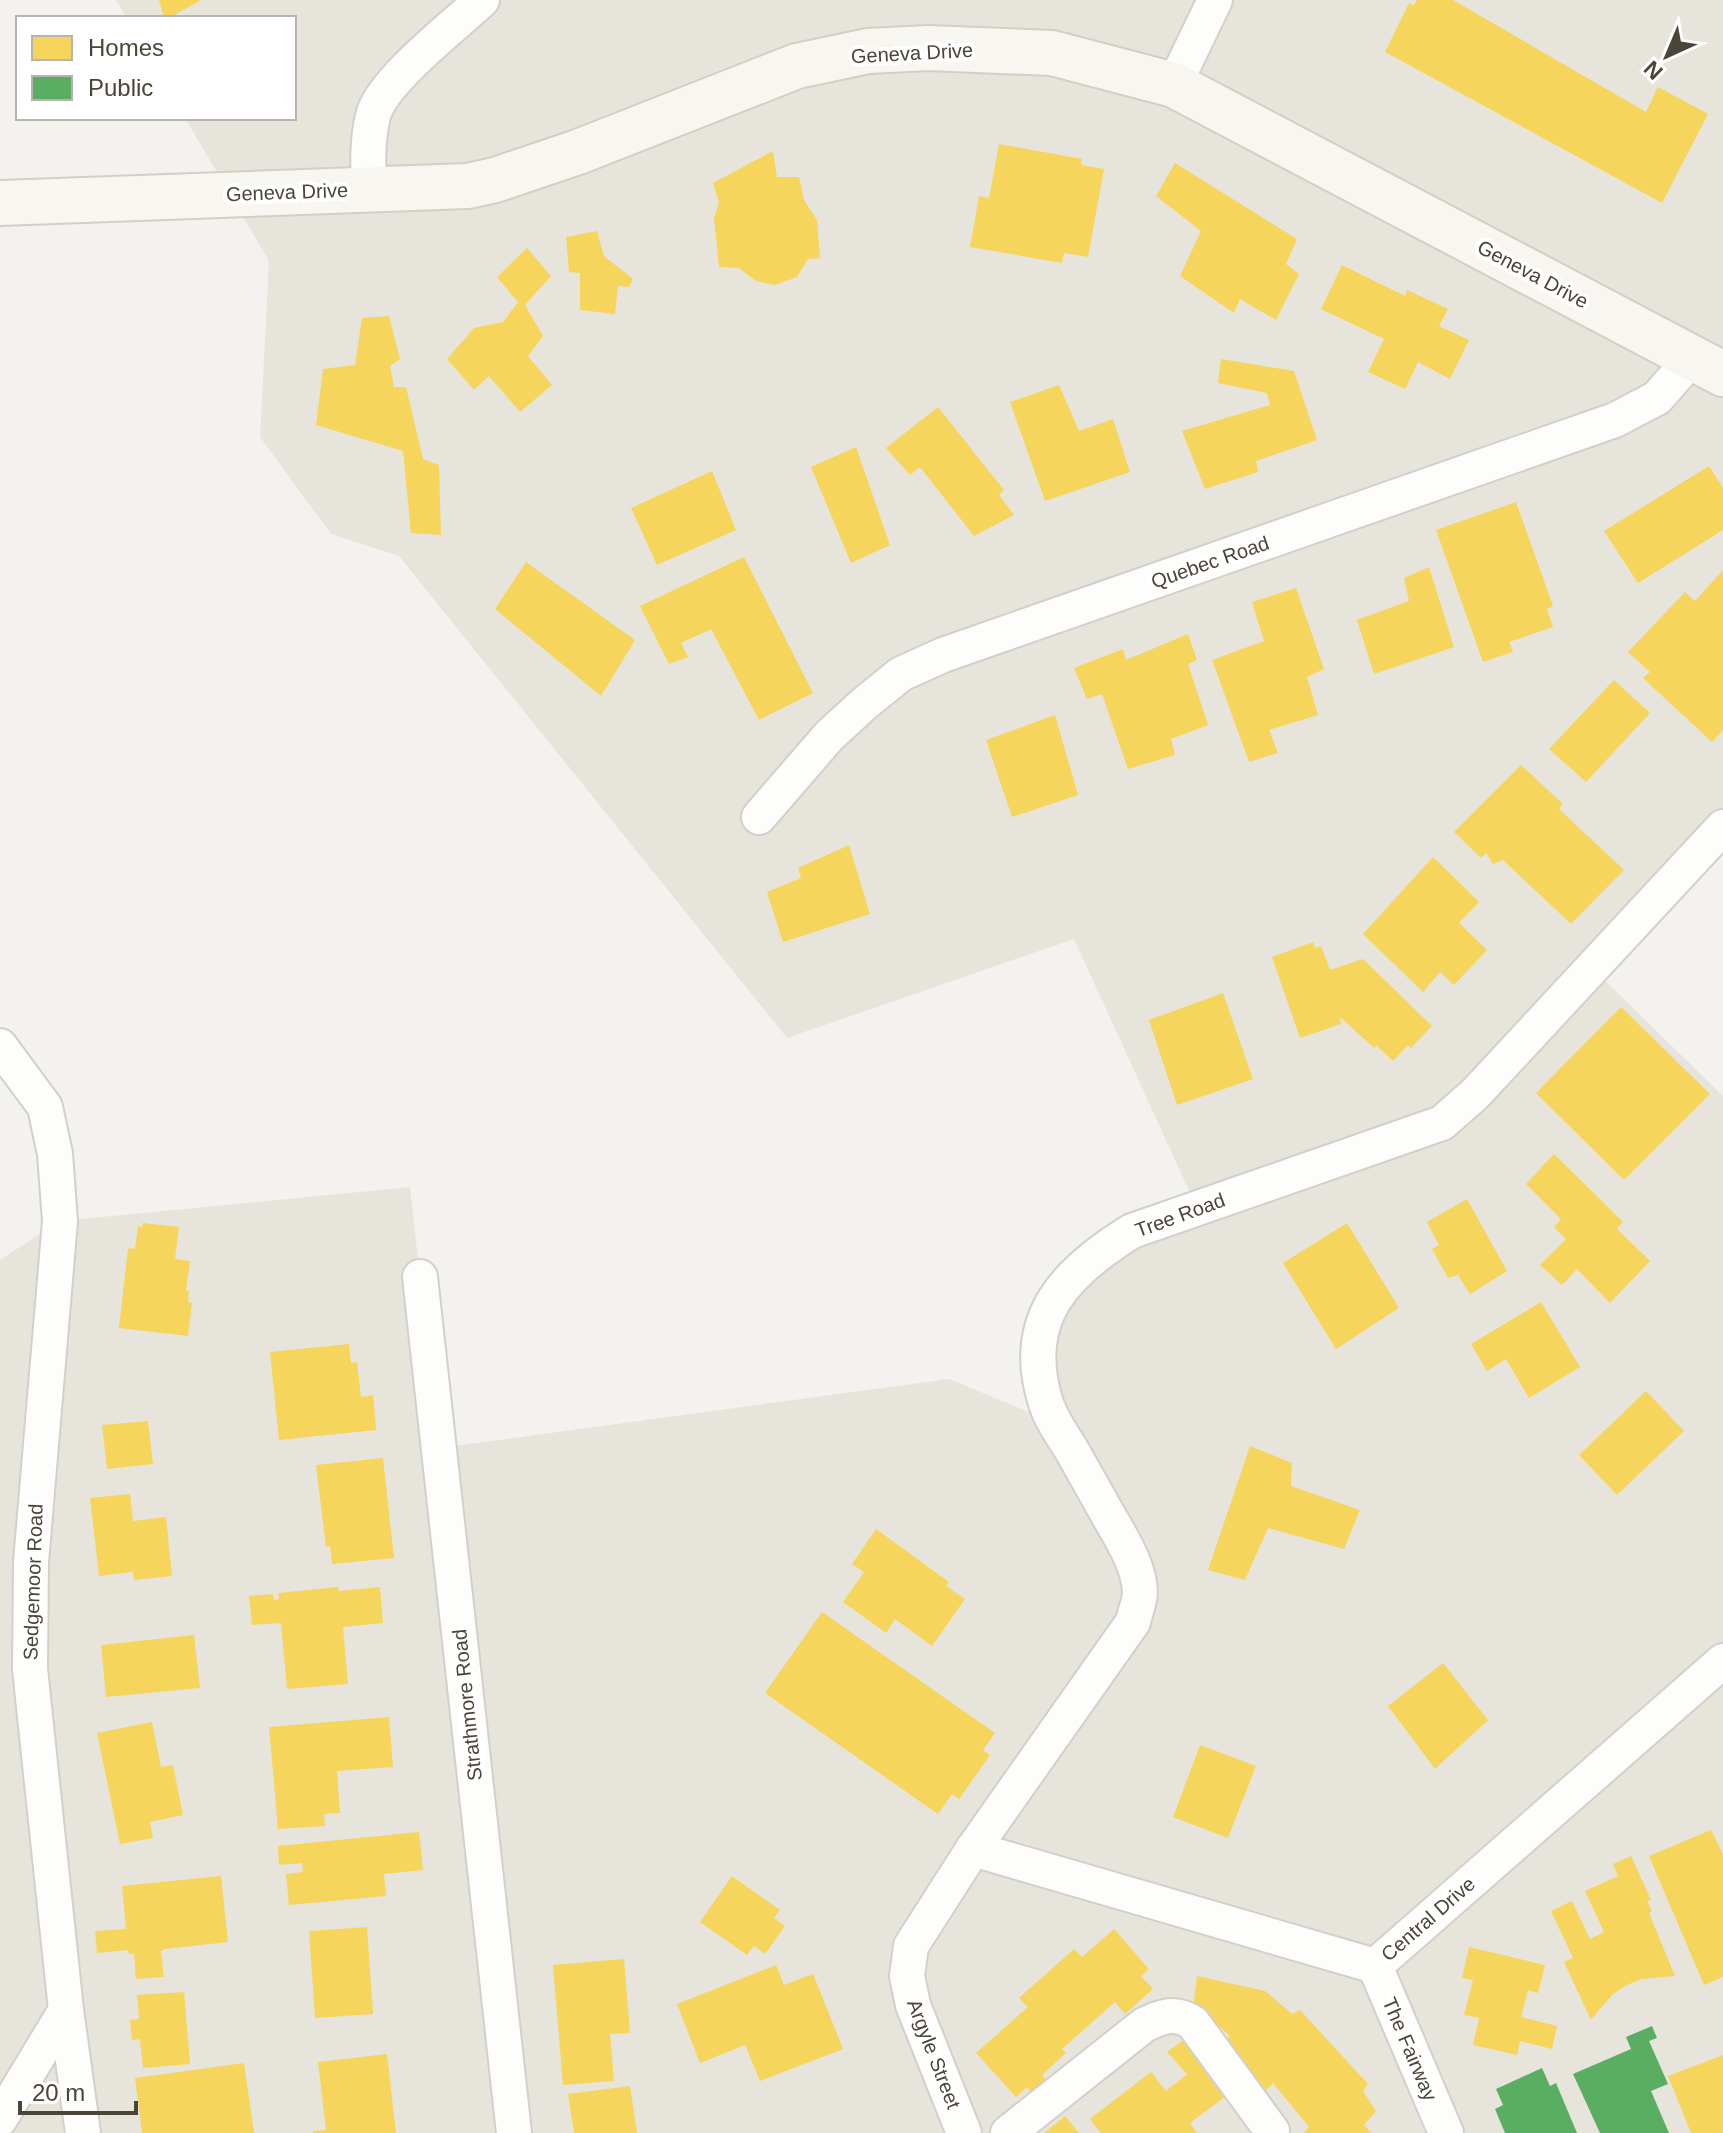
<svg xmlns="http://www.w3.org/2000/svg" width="1723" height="2133" viewBox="0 0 1723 2133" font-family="Helvetica,sans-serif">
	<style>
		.residential { fill: #e7e4dc }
		.homes { fill: #f6d55c }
		.public { fill: #5aae61 }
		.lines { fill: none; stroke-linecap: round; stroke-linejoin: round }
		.street-casing { stroke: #d2d0cb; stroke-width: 38 }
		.secondary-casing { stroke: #d3cfc5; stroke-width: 48 }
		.street { stroke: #fdfdfc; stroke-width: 34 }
		.secondary { stroke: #f7f6f1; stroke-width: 44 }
		.labels { text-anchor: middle; stroke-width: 8; stroke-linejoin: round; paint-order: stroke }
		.street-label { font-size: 20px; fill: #4b4439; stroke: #fff }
	</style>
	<rect width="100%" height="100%" fill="#f4f2ee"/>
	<!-- residential -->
	<path class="residential" d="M116,0H1723V827L1593,969L1723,1096V2133H0V1260L60,1221L410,1187L439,1448L949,1379L1053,1422L1051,1303L1197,1208L1074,939L787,1038L399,556L331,534L260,437L269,261L185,118H294V18H127Z"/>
	<!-- homes -->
	<g class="homes">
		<path d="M159,0H201L169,18H164Z"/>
		<path d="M1417,0H1453L1646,112L1658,87L1708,114L1662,203L1385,52L1409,3L1414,5Z"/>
		<path d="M999,144L1082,159L1081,165L1104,169L1088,257L1064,253L1062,263L970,247L979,196L989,198Z"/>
		<path d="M773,151L777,177H799L804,200L817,220L820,258L808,259L797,277L775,285L756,281L739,268L719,267L714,218L719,202L713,183Z"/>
		<path d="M1175,163L1297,239L1286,264L1299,274L1276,320L1240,299L1234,313L1180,276L1201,231L1156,196Z"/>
		<path d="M597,231L604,256L633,279L629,287L618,286L615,314L580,310V273L569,272L566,237Z"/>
		<path d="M527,248L551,276L525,305L543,336L528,356L552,385L520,412L489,376L474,390L447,359L474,328L503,322L518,302L497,277Z"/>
		<path d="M1342,265L1405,296L1407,290L1448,309L1439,326L1469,340L1450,379L1418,362L1405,389L1368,372L1384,339L1321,309Z"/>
		<path d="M389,316L400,359L390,366L394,387H406L423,459L439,465L441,535L411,533L403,451L316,425L323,369L355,365L362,318Z"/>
		<path d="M1221,359L1294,371L1317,440L1256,461L1258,472L1205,489L1182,431L1270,405L1267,393L1218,383Z"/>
		<path d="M1059,385L1079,431L1113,419L1130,472L1045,501L1010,402Z"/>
		<path d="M938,407L1004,490L999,495L1014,515L974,536L920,467L910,475L886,448Z"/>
		<path d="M856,447L890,545L851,563L811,467Z"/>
		<path d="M1709,466L1723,488V530L1638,583L1604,531Z"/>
		<path d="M712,471L736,530L657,565L631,508Z"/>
		<path d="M1516,502L1553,606L1547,609L1553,627L1509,642L1513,652L1483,662L1436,530Z"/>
		<path d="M744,557L813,693L759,720L711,629L681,643L688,657L669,664L640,606Z"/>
		<path d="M526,562L635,640L601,696L495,609Z"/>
		<path d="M1429,567L1454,647L1374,674L1357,620L1409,601L1404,578Z"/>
		<path d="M1723,570V730L1712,742L1643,678L1650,672L1628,652L1685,592L1695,601Z"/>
		<path d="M1296,588L1324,669L1307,677L1318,715L1269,730L1278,753L1249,762L1212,660L1264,641L1252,602Z"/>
		<path d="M1188,634L1197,660L1188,664L1208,725L1171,739L1175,755L1128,769L1102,694L1087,699L1074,668L1123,649L1126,660Z"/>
		<path d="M1614,680L1650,713L1586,782L1549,749Z"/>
		<path d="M1055,715L1078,795L1012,817L986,740Z"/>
		<path d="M1521,765L1563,804L1559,809L1624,870L1571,924L1503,860L1493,864L1486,853L1481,858L1454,832Z"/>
		<path d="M849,845L870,914L783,942L767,892L801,878L798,868Z"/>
		<path d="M1433,857L1479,902L1459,923L1487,950L1454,985L1440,972L1423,992L1363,934Z"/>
		<path d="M1313,942L1315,948L1321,946L1330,970L1363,959L1432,1026L1411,1048L1408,1045L1393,1061L1376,1045L1374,1048L1340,1017L1341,1024L1300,1038L1272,957Z"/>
		<path d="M1223,993L1253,1079L1177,1105L1149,1020Z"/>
		<path d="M1621,1007L1710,1094L1624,1180L1536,1093Z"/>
		<path d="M1554,1154L1623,1222L1617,1229L1650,1261L1610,1303L1577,1269L1562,1285L1540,1265L1566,1239L1554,1227L1561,1219L1526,1184Z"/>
		<path d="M1467,1199L1507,1271L1470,1294L1458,1275L1448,1278L1432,1249L1439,1245L1427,1222Z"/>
		<path d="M143,1223L179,1227L175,1259L190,1261L186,1291H189L188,1302L192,1303L188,1336L119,1328L128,1248L135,1249L138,1226L142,1227Z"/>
		<path d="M1347,1223L1399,1308L1336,1349L1283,1263Z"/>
		<path d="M1541,1302L1580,1367L1529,1398L1506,1359L1487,1371L1471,1344Z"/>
		<path d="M349,1344L351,1363L357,1362L361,1397L373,1395L376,1430L279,1440L270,1352Z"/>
		<path d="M1646,1391L1684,1431L1617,1495L1579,1455Z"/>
		<path d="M148,1421L153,1464L107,1469L102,1425Z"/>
		<path d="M1250,1446L1292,1463L1291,1486L1360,1510L1344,1549L1268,1528L1245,1580L1208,1570Z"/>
		<path d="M383,1458L394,1558L332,1564L330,1546L326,1547L316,1465Z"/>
		<path d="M130,1494L133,1521L166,1517L172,1576L134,1580L133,1572L99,1576L90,1498Z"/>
		<path d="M876,1529L949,1582L946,1586L965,1599L932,1646L895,1619L886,1633L843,1602L864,1572L852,1564Z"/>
		<path d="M338,1587L339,1591L380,1587L383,1623L343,1627L348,1684L287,1689L281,1623L252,1625L249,1596L273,1594L274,1600L279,1599L278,1593Z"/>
		<path d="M822,1612L995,1733L983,1750L990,1755L959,1799L952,1794L938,1814L765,1693Z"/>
		<path d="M194,1635L200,1688L106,1697L101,1645Z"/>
		<path d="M1443,1663L1488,1720L1435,1769L1388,1706Z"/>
		<path d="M389,1717L393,1767L337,1771L340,1813L324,1814L325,1826L278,1829L269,1727Z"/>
		<path d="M152,1722L161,1767L173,1765L183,1815L150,1822L153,1838L120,1844L97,1733Z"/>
		<path d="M1200,1745L1256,1766L1228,1838L1173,1817Z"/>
		<path d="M1711,1830L1723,1854V1977L1704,1985L1649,1856Z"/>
		<path d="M419,1832L423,1870L384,1874L386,1896L289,1905L286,1874L303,1872L302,1863L279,1865L278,1846Z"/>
		<path d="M1631,1856L1651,1900L1647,1901L1652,1911L1649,1913L1675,1976L1641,1979L1625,1986L1612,1995L1591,2020L1564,1962L1573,1958L1551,1911L1572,1901L1590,1939L1604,1932L1585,1891L1618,1876L1613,1864Z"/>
		<path d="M221,1876L228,1942L165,1949L161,1951L164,1977L136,1979L134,1954H129L128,1950L97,1953L95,1931L126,1929L122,1886Z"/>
		<path d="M732,1876L780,1910L774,1918L785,1926L765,1954L754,1946L747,1955L700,1922Z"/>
		<path d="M367,1927L373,2014L315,2018L309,1931Z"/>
		<path d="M1114,1929L1149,1969L1141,1976L1153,1989L1125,2014L1115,2002L1062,2049L1066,2053L1042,2075L1047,2081L1032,2094L1027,2087L1016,2097L976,2053L1028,2007L1019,1998L1074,1949L1082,1957Z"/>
		<path d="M1469,1947L1545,1965L1538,1993L1528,1990L1521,2017L1557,2026L1552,2049L1520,2041L1517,2055L1473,2045L1479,2018L1464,2015L1473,1980L1462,1978Z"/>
		<path d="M624,1959L630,2033L610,2034L614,2081L563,2085L553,1965Z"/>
		<path d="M776,1965L784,1985L813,1974L843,2049L760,2081L745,2045L700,2063L677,2004Z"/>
		<path d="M1197,1976L1265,1991L1292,2014L1300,2010L1368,2084L1363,2091L1376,2111L1364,2125L1371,2133H1304L1309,2127L1273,2083L1261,2095L1220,2046L1230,2036L1220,2027L1192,2015Z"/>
		<path d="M184,1992L190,2064L143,2068L140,2039L132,2040L130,2020L139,2019L137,1995Z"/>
		<path d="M1191,2035L1233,2091L1190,2123L1197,2133H1101L1090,2119L1151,2072L1166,2091L1187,2074L1167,2052Z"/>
		<path d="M387,2054L396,2133H313V2131L326,2130L318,2062Z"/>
		<path d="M1723,2055V2133H1691L1668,2076Z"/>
		<path d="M244,2063L254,2133H142L135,2078Z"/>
		<path d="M630,2086L637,2133H574L568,2094Z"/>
		<path d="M1065,2116L1079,2133H1044Z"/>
	</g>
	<!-- public -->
	<g class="public">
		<path d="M1652,2026L1657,2038L1649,2041L1668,2084L1651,2091L1669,2133H1600L1573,2074L1631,2049L1626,2037Z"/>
		<path d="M1542,2068L1550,2086L1556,2083L1577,2133H1505L1495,2109L1503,2105L1496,2089Z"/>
	</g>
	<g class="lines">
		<!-- street casing -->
		<g class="street-casing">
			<g id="street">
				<path d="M1174,85L1215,0"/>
				<path d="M369,189C368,165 367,140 373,116C381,82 455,25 482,0"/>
				<path d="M759,817L829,736L865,703L901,674L943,655L1615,420L1657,398L1692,358"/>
				<path d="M0,1046L45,1107L55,1154L60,1221L31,1562L30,1669L66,2010L83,2133"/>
				<path d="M420,1277L514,2133"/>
				<path d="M973,1849L1375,1966"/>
				<path d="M1375,1966L1723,1661"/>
				<path d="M1375,1966L1446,2133"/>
				<path d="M0,2119L66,2010"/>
				<path d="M964,2133L913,2005L907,1976L911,1946L973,1849L1133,1622C1135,1612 1140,1601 1140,1592C1139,1564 1120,1536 1107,1513C1095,1492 1083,1470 1071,1449C1061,1433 1050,1418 1045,1400C1020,1317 1067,1271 1132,1231L1442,1123L1475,1094L1723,827"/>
				<path d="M1008,2133L1144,2025C1162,2016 1176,2011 1193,2023L1272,2131"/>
			</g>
		</g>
		<!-- secondary casing -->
		<g class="secondary-casing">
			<path id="secondary" d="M0,203L468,186L495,180L578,152L797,66L868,51L928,48L1052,53L1174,85L1723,374"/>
		</g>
		<!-- street -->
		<use href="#street" class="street"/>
		<!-- secondary -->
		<use href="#secondary" class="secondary"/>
	</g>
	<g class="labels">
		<!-- street labels -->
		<g class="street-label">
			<text transform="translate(912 53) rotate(-3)" y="7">Geneva Drive</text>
			<text transform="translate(287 192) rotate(-2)" y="7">Geneva Drive</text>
			<text transform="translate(1533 274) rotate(28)" y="7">Geneva Drive</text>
			<text transform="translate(1210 562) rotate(-19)" y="7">Quebec Road</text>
			<text transform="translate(1180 1215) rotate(-20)" y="7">Tree Road</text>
			<text transform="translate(33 1582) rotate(-88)" y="7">Sedgemoor Road</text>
			<text transform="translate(467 1705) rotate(-96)" y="7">Strathmore Road</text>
			<text transform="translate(1428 1919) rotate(-41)" y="7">Central Drive</text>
			<text transform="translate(1410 2049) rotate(67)" y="7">The Fairway</text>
			<text transform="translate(934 2054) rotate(69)" y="7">Argyle Street</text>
		</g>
	</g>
	<!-- legend -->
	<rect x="16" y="16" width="280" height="104" fill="#ffffff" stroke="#b7b4b0" stroke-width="2"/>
	<rect x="32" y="36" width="40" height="24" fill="#f6d55c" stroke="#b7b4b0" stroke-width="2"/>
	<text x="88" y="56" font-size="24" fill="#4b4439">Homes</text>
	<rect x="32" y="76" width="40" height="24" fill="#5aae61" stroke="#b7b4b0" stroke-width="2"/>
	<text x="88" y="96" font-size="24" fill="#4b4439">Public</text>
	<!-- north arrow -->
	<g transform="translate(1667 56) rotate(224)" stroke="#ffffff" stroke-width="6" paint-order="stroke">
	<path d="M0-6L14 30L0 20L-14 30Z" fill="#4b4439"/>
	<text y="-12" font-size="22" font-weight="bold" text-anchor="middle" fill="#4b4439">N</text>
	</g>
	<!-- scale -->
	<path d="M20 2101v12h116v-12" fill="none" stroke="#4b4439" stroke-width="4"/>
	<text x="32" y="2101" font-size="24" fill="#4b4439" stroke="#ffffff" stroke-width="6" paint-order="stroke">20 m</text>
</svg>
